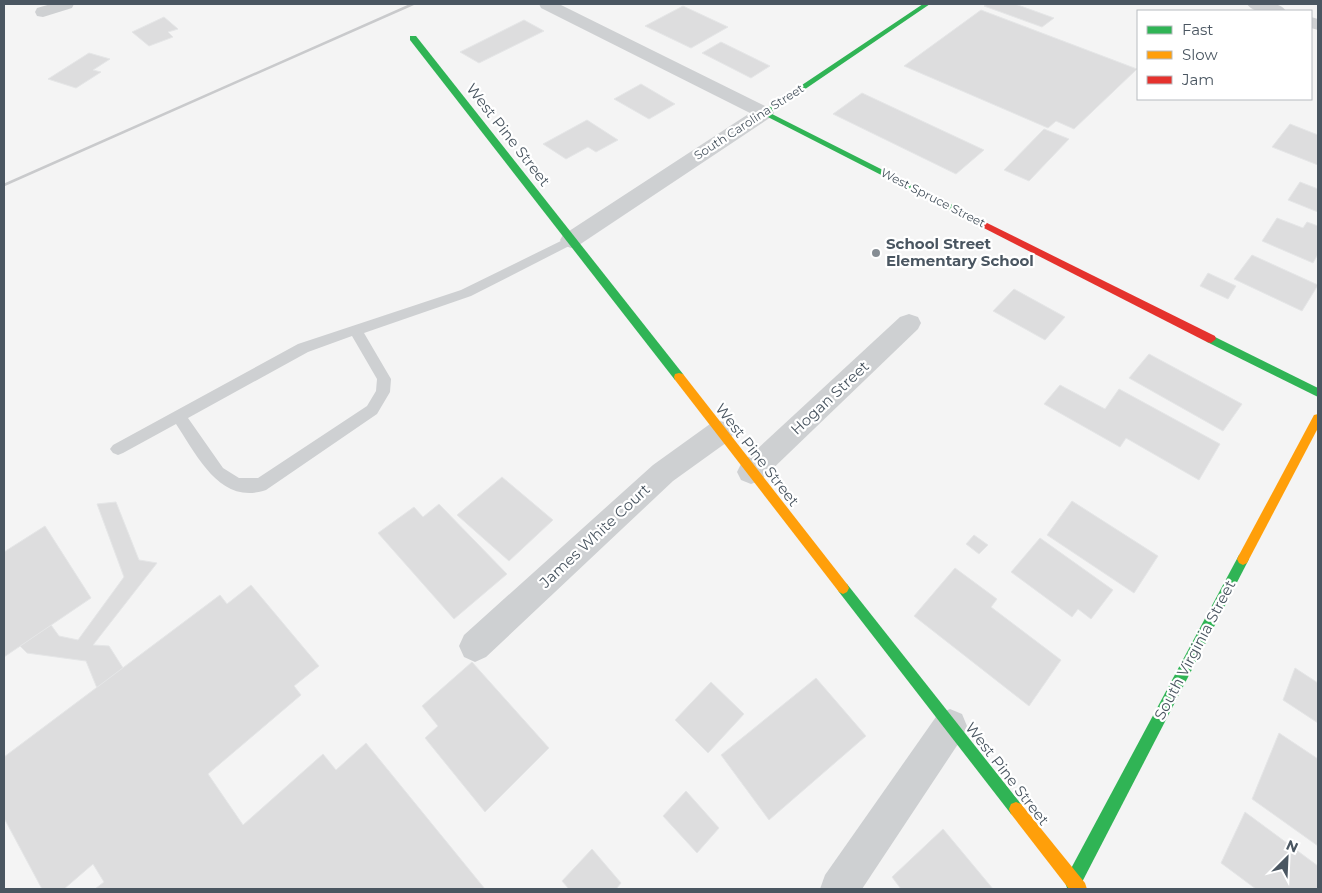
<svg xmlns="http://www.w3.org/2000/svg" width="1322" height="893" viewBox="0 0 1322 893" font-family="Montserrat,sans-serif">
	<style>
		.building { fill: #ddddde; stroke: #e5e6e7 }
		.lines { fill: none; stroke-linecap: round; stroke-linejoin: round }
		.lane { fill: #ced0d2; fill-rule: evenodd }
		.street { fill: #ced0d2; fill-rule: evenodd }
		.fast { fill: #30b455; fill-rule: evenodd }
		.slow { fill: #ff9f0a; fill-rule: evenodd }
		.jam { fill: #e5322d; fill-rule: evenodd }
		.rail { stroke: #c9cacc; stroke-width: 2.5 }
		.poi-dot { fill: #868d94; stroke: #fff; stroke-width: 2 }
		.labels { text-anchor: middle; stroke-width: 4.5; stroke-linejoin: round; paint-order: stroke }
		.far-street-label { font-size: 12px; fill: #4a5661; stroke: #fff }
		.street-label { font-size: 15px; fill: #4a5661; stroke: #fff }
		.poi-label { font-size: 15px; font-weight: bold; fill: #4a5661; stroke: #fff; text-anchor: start }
	</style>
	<rect width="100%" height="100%" fill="#f4f4f4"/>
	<!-- building -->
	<g class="building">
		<path d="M987,4H1015L1054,18L1042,27L984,6Z"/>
		<path d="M683,6L728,27L691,48L645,26Z"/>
		<path d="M981,10L1137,69L1074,129L1056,121L1048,128L904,66Z"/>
		<path d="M164,17L178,29L168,32L173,37L149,46L132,32Z"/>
		<path d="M524,20L544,31L479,63L460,52Z"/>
		<path d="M721,42L770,66L751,78L702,53Z"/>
		<path d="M89,53L110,59L93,70L101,72L76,88L48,79Z"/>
		<path d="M641,84L675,104L649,119L614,99Z"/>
		<path d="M862,93L984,150L956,174L833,114Z"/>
		<path d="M587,120L618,140L596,152L588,147L566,159L543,144Z"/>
		<path d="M1290,124L1318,135V165L1272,147Z"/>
		<path d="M1044,129L1069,139L1029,181L1004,170Z"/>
		<path d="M1300,182L1318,189V212L1288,200Z"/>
		<path d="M1277,218L1303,228L1307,222L1318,226V254L1313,263L1262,241Z"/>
		<path d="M1252,255L1318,285L1302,311L1234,279Z"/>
		<path d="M1208,273L1236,286L1228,299L1200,286Z"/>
		<path d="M1014,289L1065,317L1045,340L993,311Z"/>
		<path d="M1149,354L1242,404L1223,431L1129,378Z"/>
		<path d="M1060,385L1105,409L1119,389L1220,444L1199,480L1126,438L1120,447L1044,404Z"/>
		<path d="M502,477L553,520L509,561L457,515Z"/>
		<path d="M1072,501L1158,556L1134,593L1047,535Z"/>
		<path d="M116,502L139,560L157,563L93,645L109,646L123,668L97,688L86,661L27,653L20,646L51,625L59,636L78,640L124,577L97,504Z"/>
		<path d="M439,504L507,574L454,619L378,533L414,507L423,517Z"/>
		<path d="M45,526L91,598L4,657V552Z"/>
		<path d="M974,535L988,545L979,554L966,544Z"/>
		<path d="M1040,538L1113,590L1091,619L1078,609L1072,617L1011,572Z"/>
		<path d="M955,568L997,599L991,607L1061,660L1029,706L914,616Z"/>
		<path d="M251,585L319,666L294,686L301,695L208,774L243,825L323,754L336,770L366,743L485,889H95L104,882L93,864L64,889H42L4,818V757L220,595L227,604Z"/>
		<path d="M472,662L549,748L485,812L425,738L438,726L422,706Z"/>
		<path d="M1295,668L1318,683V723L1283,700Z"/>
		<path d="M816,678L866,736L769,820L721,755Z"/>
		<path d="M711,682L744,714L708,753L675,720Z"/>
		<path d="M1279,733L1318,759V846L1252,799Z"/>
		<path d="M686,791L719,828L697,853L663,816Z"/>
		<path d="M1245,812L1318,866V889H1256L1221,863Z"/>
		<path d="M943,829L993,889H901L892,877Z"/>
		<path d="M592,849L621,883L616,889H569L562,881Z"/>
	</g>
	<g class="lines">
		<!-- lane -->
		<path class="lane" d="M571,236L575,237L577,240L575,243L471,296L364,333L391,379L390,392L377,414L266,490C220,506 197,455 176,424L123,453L118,455L113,453L110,449L113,445L298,344L461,290ZM352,336L377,379L376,391L367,406L258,478H239L223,468L188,418L308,352Z"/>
		<!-- street -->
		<g class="street">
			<path d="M51,4H74L72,8L43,17L37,16L35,12L37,8Z"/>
			<path d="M539,4H559L771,109L774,113L771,117L579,245L571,248L563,245L560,240L563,235L750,113L541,8Z"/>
			<path d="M1247,4C1258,3 1279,0 1286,11C1275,12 1254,15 1247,4Z"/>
			<path d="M1311,17L1318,19V30L1311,28Z"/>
			<path d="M909,314L918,317L921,323L918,329L761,480L751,484L741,480L737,472L741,464L900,317Z"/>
			<path d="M720,421L730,424L734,432L730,440L673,481L486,657L475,662L464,657L459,646L464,635L653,465L710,424Z"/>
			<path d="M950,709L962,714L967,726L962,738L862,889H820L825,875L938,714Z"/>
		</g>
		<!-- fast -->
		<g class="fast">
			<path d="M923,4H930L770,113L980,219V223L977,224L760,113Z"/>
			<path d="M410,36H416L683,374L684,377L683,380H675L410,40Z"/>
			<path d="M1211,335L1318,388V397L1207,342L1206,339Z"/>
			<path d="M1243,553L1247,555L1249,559L1247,563L1079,888L1074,889L1067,888L1065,882L1067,876L1239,555Z"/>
			<path d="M843,582L847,584L1021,804L1023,809L1021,814L1016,816L1011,814L839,592L837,588L839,584Z"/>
		</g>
		<!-- slow -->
		<g class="slow">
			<path d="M679,373L683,374L847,584L849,588L847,592L843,594L839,592L675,380L674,377L675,374Z"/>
			<path d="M1318,414V428L1247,563L1243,565L1239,563L1237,559L1239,555L1314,415Z"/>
			<path d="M1016,802L1021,804L1085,883L1087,889H1069L1011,814L1009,809L1011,804Z"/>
		</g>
		<!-- jam -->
		<path class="jam" d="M977,218L1215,336L1216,339L1211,343L1207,342L974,223V219Z"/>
		<!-- rail -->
		<path class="rail" d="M4,185L413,4"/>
	</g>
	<!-- markers -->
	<circle class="poi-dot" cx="876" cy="253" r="5"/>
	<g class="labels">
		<!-- far-street labels -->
		<g class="far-street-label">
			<text transform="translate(749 122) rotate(-33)" y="4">South Carolina Street</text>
			<text transform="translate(933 198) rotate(27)" y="4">West Spruce Street</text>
		</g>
		<!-- street labels -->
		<g class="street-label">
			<text transform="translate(508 135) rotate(52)" y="5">West Pine Street</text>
			<text transform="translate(830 398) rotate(-43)" y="5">Hogan Street</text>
			<text transform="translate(757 455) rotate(52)" y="5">West Pine Street</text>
			<text transform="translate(595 536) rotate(-43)" y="5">James White Court</text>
			<text transform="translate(1195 650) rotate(-62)" y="5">South Virginia Street</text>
			<text transform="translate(1007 774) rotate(52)" y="5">West Pine Street</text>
		</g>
		<!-- poi labels -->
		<g class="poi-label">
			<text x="886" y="249">School Street<tspan x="886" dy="17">Elementary School</tspan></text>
		</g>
	</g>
	<!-- border -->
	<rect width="1322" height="893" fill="none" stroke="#4a5661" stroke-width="10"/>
	<!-- legend -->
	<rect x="1137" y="10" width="175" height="90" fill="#ffffff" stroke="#b7bbc0"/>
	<rect x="1147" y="26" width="25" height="8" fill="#30b455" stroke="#b7bbc0"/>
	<text x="1182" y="35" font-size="15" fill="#4a5661">Fast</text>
	<rect x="1147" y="51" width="25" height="8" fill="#ff9f0a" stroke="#b7bbc0"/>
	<text x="1182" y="60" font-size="15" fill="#4a5661">Slow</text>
	<rect x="1147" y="76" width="25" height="8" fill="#e5322d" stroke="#b7bbc0"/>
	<text x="1182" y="85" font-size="15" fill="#4a5661">Jam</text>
	<!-- north arrow -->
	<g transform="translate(1287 858) rotate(24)" stroke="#ffffff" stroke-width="4" paint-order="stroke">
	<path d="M0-4L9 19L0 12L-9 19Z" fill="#4a5661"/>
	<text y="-8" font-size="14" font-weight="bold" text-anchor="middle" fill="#4a5661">N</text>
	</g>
</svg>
